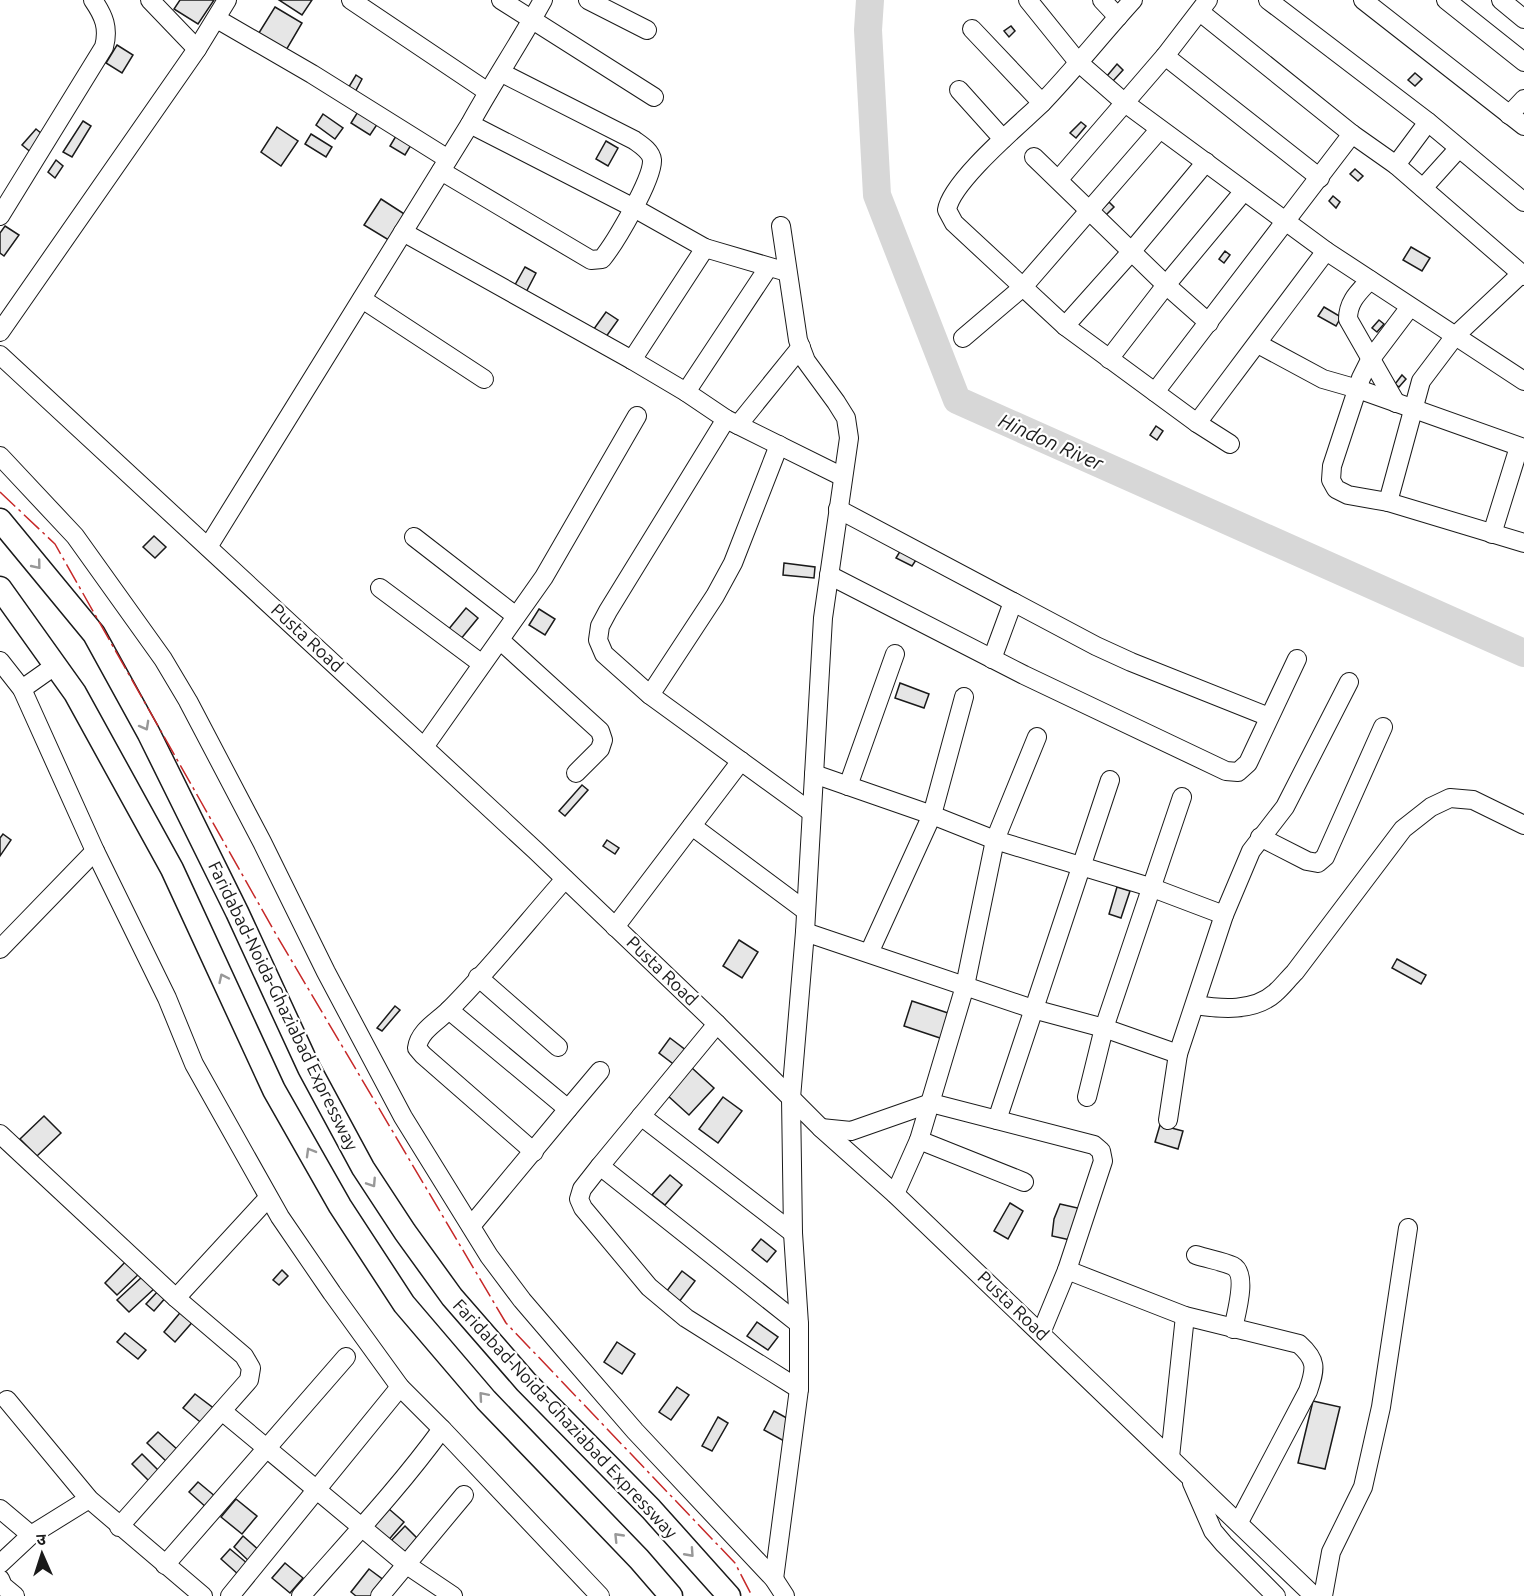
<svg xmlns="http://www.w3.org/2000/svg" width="1524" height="1596" viewBox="0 0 1524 1596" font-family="Ubuntu,'Noto Sans Devanagari',sans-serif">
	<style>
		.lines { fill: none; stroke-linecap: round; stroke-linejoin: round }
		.river { stroke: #d7d7d7; stroke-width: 28 }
		.building { fill: #e6e6e6; stroke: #1a1a1a; stroke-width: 1.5 }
		.minor-casing { stroke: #1a1a1a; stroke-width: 20 }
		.major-casing { stroke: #1a1a1a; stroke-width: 25 }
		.minor { stroke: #fff; stroke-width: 18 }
		.major { stroke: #fff; stroke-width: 22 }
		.power { stroke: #c62828; stroke-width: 1.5; stroke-dasharray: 21 4.5 3 4.5; stroke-linecap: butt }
		.oneway { stroke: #989898 }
		.labels { text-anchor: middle; stroke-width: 4.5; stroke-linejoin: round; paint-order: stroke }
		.street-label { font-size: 18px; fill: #1a1a1a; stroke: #fff }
		.water-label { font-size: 20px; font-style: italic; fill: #1a1a1a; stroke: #fff }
	</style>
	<rect width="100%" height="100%" fill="#fff"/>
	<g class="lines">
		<!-- river -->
		<path class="river" d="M870,0L868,30L877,195L957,400L1524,653"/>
	</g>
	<!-- building -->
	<g class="building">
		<path d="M180,0H214L198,24L174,9Z"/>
		<path d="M279,0H312L302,15Z"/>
		<path d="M275,7L302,23L285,52L257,36Z"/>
		<path d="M1011,26L1015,31L1009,37L1004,31Z"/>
		<path d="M117,45L133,55L122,73L106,63Z"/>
		<path d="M1117,64L1123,70L1113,81L1107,76Z"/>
		<path d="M1415,73L1422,79L1415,86L1408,80Z"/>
		<path d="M356,75L362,79L354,94L347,90Z"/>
		<path d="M359,110L378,123L370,135L351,123Z"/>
		<path d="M323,114L343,128L335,139L316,125Z"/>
		<path d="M83,121L91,126L72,157L63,152Z"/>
		<path d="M1081,122L1086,126L1076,138L1070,133Z"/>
		<path d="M277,127L298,141L281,166L261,152Z"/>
		<path d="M36,129L47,138L33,154L22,145Z"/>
		<path d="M311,134L332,147L326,157L305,144Z"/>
		<path d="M396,136L411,145L405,155L390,146Z"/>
		<path d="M606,141L618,148L608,166L596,159Z"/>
		<path d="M56,160L63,166L55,178L48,172Z"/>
		<path d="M1355,169L1363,176L1358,181L1350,174Z"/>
		<path d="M1333,196L1340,202L1336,208L1329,201Z"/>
		<path d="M381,199L409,217L392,242L364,225Z"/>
		<path d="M1109,202L1114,207L1106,215L1101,210Z"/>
		<path d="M5,226L19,235L4,256L0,253V233Z"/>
		<path d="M1411,247L1430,258L1422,271L1403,260Z"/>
		<path d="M1225,251L1230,255L1224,263L1219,259Z"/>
		<path d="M525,267L536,273L523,298L511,292Z"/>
		<path d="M1324,307L1341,317L1336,326L1318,316Z"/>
		<path d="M606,312L618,320L603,341L591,333Z"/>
		<path d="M1379,320L1384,324L1377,332L1372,328Z"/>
		<path d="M1402,375L1406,379L1399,387L1395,384Z"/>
		<path d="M1156,426L1163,431L1157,440L1150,435Z"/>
		<path d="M154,536L166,547L155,558L143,547Z"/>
		<path d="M902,548L918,557L912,566L896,558Z"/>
		<path d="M784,563L815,567L814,578L783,575Z"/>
		<path d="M466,608L478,618L460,640L448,630Z"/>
		<path d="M539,609L555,619L545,635L529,625Z"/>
		<path d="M900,683L929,694L924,708L895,698Z"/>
		<path d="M582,785L588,790L565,816L559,811Z"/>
		<path d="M3,834L11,840L0,856V838Z"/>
		<path d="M607,840L619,848L615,854L603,846Z"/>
		<path d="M1117,887L1130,891L1121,918L1109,914Z"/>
		<path d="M739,940L758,952L742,978L723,966Z"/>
		<path d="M1397,959L1426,975L1421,984L1392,968Z"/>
		<path d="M912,1001L951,1014L943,1039L904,1026Z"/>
		<path d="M395,1006L400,1010L382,1031L377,1028Z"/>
		<path d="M670,1038L687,1051L676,1066L659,1053Z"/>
		<path d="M692,1068L714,1088L689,1115L667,1095Z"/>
		<path d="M723,1097L742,1111L718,1143L699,1129Z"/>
		<path d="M44,1116L61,1133L37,1156L20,1139Z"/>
		<path d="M1160,1125L1183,1131L1178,1149L1155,1142Z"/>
		<path d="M670,1175L682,1185L665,1205L652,1195Z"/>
		<path d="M1010,1203L1023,1211L1008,1239L994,1231Z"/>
		<path d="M1060,1204L1082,1209L1075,1241L1052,1236L1054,1219Z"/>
		<path d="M761,1239L776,1251L767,1262L752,1250Z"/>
		<path d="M129,1258L142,1271L117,1295L105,1283Z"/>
		<path d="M282,1270L288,1276L279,1285L273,1280Z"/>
		<path d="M682,1271L695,1281L679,1302L666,1292Z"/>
		<path d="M143,1276L155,1288L129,1312L117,1300Z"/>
		<path d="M159,1290L167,1296L154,1311L146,1304Z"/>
		<path d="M184,1308L196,1318L175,1342L164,1332Z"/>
		<path d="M757,1322L778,1337L768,1350L747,1336Z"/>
		<path d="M125,1333L146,1350L138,1359L117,1342Z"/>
		<path d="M617,1342L635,1354L622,1374L604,1362Z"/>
		<path d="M677,1387L689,1395L671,1420L659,1412Z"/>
		<path d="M195,1394L216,1410L204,1425L183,1408Z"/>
		<path d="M1313,1401L1340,1407L1325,1469L1298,1463Z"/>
		<path d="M774,1411L794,1422L784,1441L764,1430Z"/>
		<path d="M718,1417L728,1423L712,1451L702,1446Z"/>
		<path d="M158,1432L178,1450L167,1462L147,1443Z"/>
		<path d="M142,1454L160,1472L150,1482L132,1464Z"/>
		<path d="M198,1482L216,1497L207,1508L189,1492Z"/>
		<path d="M236,1499L257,1516L242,1534L221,1517Z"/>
		<path d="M389,1509L404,1522L386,1543L371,1530Z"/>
		<path d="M405,1526L419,1540L401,1557L388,1544Z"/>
		<path d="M243,1536L261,1552L251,1563L234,1547Z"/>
		<path d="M230,1549L248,1564L239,1575L221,1559Z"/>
		<path d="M285,1563L303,1578L290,1593L272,1578Z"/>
		<path d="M369,1569L385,1581L373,1596H356L351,1592Z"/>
	</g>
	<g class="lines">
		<!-- minor casing -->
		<g class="minor-casing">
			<g id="minor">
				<path d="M150,0L197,49"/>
				<path d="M351,0L488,92"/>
				<path d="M501,0L654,97"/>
				<path d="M588,0L647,30"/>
				<path d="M1028,0L1078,62L1125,103L1326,251L1524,381"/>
				<path d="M1102,0L1118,17"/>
				<path d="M1133,0C1102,34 1073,71 1041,104C1019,125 951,182 947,210L954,223L1065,326L1197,423L1230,444"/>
				<path d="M1268,0L1428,122L1524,202"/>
				<path d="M1363,0L1524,126"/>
				<path d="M1446,0L1524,62"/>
				<path d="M1501,0L1524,19"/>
				<path d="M1200,12L1352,134L1396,165L1524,276"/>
				<path d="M217,19L312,74L448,159"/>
				<path d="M972,29L1042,103"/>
				<path d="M1165,56L1320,178"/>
				<path d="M959,90L1003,139"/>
				<path d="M1509,115L1524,99"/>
				<path d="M470,124L634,208L705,248L787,272"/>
				<path d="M1034,157L1166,285L1209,323"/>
				<path d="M1396,165L1428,122"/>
				<path d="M441,171L591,260L602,259C615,243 653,179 652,160C651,151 641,145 634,140L502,73"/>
				<path d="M1059,179L1165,56L1208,0"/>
				<path d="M1423,188L1459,148"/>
				<path d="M0,216L104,47C109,28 104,16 93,0"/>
				<path d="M403,232L632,360L686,392L726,419L843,477"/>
				<path d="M1370,280C1359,292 1348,301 1348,319L1396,403"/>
				<path d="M362,299L484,379"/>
				<path d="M1410,307L1370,360L1361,378L1332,466L1331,480L1336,489L1348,495L1388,502L1524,543"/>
				<path d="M1065,326L1131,252L1206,162"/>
				<path d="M0,332L197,49L227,0"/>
				<path d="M963,338L1023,287L1159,130"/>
				<path d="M1258,344L1323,379L1358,389L1524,448"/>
				<path d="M0,355L535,850L717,1024L821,1128L895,1194L1314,1596"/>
				<path d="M1109,359L1166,285L1244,191"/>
				<path d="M632,360L705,248"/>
				<path d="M686,392L768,268"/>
				<path d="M1155,392L1352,134"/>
				<path d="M726,419L608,611L600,626L598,640L604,654L650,695L811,812"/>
				<path d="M1197,423L1326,251"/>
				<path d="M738,425L801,347"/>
				<path d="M0,456L75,536L163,659L188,701L262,842L326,972L403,1117L489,1256L522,1300L564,1349L635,1431L774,1579L785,1596"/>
				<path d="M1388,502L1421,381L1455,336L1521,274"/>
				<path d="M838,509L1096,646L1131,662L1269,717"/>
				<path d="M1492,534L1519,447"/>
				<path d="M414,537L516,616"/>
				<path d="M208,547L470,124C493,82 520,42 543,0"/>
				<path d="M829,575L1024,675L1226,771L1238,772L1248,763L1297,659"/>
				<path d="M380,588L482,664"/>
				<path d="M501,641L600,731L603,740L600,749L576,773"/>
				<path d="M992,659L1013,602"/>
				<path d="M0,661L22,689L95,851L167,998L194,1064L280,1217L332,1293L400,1387L442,1429L600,1596"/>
				<path d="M22,689L56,665"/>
				<path d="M650,695L715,596L733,563L779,445"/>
				<path d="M424,747L544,577L637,416"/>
				<path d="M814,774L932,815L995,840L1150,887L1224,915"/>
				<path d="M848,786L895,654"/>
				<path d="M692,826L806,911"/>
				<path d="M1260,837L1307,861L1318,863L1325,857L1383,727"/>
				<path d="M615,927L741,761"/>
				<path d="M805,932L1033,1009L1104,1028L1178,1054"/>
				<path d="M0,949L95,851"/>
				<path d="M869,953L932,815L964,697"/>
				<path d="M478,977L558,1047"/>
				<path d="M1195,1005C1221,1009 1254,1012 1275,993C1282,987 1288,979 1295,972L1403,829L1431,807L1450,798L1473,800L1524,825"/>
				<path d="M449,1010L568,1109L600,1071"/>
				<path d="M717,1024L600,1166L582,1189L579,1199L583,1208L649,1287L686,1318L799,1389"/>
				<path d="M1087,1097L1104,1028L1182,797"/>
				<path d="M641,1116L793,1233"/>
				<path d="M997,1120L1110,780"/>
				<path d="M1168,1120L1178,1054L1224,915L1251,851L1285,807L1349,682"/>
				<path d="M821,1128L851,1131L931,1103L1094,1145L1101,1151L1103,1161L1067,1270L1041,1333"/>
				<path d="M0,1134L176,1298L244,1356L251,1368L249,1380L119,1527"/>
				<path d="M919,1140L1024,1182"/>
				<path d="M534,1152L423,1055L417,1048C419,1031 438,1021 449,1010C490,969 527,922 565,879"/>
				<path d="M600,1166L799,1324"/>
				<path d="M895,1194L919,1140L965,986L995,840L1037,737"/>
				<path d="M471,1226L568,1109"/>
				<path d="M1196,1255C1208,1259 1222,1261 1233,1266C1248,1274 1236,1314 1233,1329"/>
				<path d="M1067,1270L1185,1316L1299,1344C1317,1360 1316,1368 1308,1391L1239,1522"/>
				<path d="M176,1298L268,1198"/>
				<path d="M7,1400L89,1499L203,1596"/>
				<path d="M222,1411L407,1565L453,1596"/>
				<path d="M1170,1457L1185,1316"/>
				<path d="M1192,1483L1213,1531L1224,1544L1276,1596"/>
				<path d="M0,1509L31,1535"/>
				<path d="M0,1564L31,1535L89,1499"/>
				<path d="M165,1565L346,1357"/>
				<path d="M0,1579L3,1586L15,1596"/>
				<path d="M774,1579L799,1389V1324L793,1233L791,1098L805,932L823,618L849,438L846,418L836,402L806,361L798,340L781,226"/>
				<path d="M230,1596L400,1387"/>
				<path d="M301,1596C349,1541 399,1488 442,1429"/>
				<path d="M380,1596L464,1495"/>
				<path d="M1323,1596L1331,1552L1363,1487L1381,1407L1408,1228"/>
			</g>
		</g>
		<!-- major casing -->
		<g class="major-casing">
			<g id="major">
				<path d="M0,520L94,634L149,734L237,912L309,1068L363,1168L405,1232L452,1297L526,1382L651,1509L729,1596"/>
				<path d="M0,588L75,693L172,869L274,1090L340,1206L404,1304L486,1400L639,1559L671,1596"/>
			</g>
		</g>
		<!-- minor -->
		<use href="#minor" class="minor"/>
		<!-- major -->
		<use href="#major" class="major"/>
		<!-- power -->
		<path class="power" d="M0,492L55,544L277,936L506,1323L735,1563L752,1596"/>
	</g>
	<!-- one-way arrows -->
	<defs><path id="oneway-chevron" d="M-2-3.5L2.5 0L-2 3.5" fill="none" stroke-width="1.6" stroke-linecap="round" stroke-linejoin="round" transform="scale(1.5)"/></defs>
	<g class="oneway">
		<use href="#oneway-chevron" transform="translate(37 565) rotate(51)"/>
		<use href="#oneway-chevron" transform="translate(145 726) rotate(61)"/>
		<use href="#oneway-chevron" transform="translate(223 978) rotate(-115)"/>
		<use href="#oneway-chevron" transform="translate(310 1152) rotate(-120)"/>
		<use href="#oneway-chevron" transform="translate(372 1183) rotate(57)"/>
		<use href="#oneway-chevron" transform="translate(483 1396) rotate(-131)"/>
		<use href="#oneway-chevron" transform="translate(618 1537) rotate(-134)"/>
		<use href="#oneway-chevron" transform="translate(690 1553) rotate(48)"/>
	</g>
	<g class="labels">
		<!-- street labels -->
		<g class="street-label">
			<text transform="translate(307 638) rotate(43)" y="6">Pusta Road</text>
			<text transform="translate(662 971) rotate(44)" y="6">Pusta Road</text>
			<text transform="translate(283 1006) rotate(64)" y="6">Faridabad-Noida-Ghaziabad Expressway</text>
			<text transform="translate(1013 1306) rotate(44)" y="6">Pusta Road</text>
			<text transform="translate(565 1419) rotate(47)" y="6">Faridabad-Noida-Ghaziabad Expressway</text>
		</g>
		<!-- water labels -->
		<g class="water-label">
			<text transform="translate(1051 442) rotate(24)" y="7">Hindon River</text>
		</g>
	</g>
	<!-- north arrow -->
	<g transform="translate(42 1554) rotate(357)" stroke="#ffffff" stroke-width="4.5" paint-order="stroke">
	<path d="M0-4.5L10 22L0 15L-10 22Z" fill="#1a1a1a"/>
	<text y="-9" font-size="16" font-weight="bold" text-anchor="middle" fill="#1a1a1a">उ</text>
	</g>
</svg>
